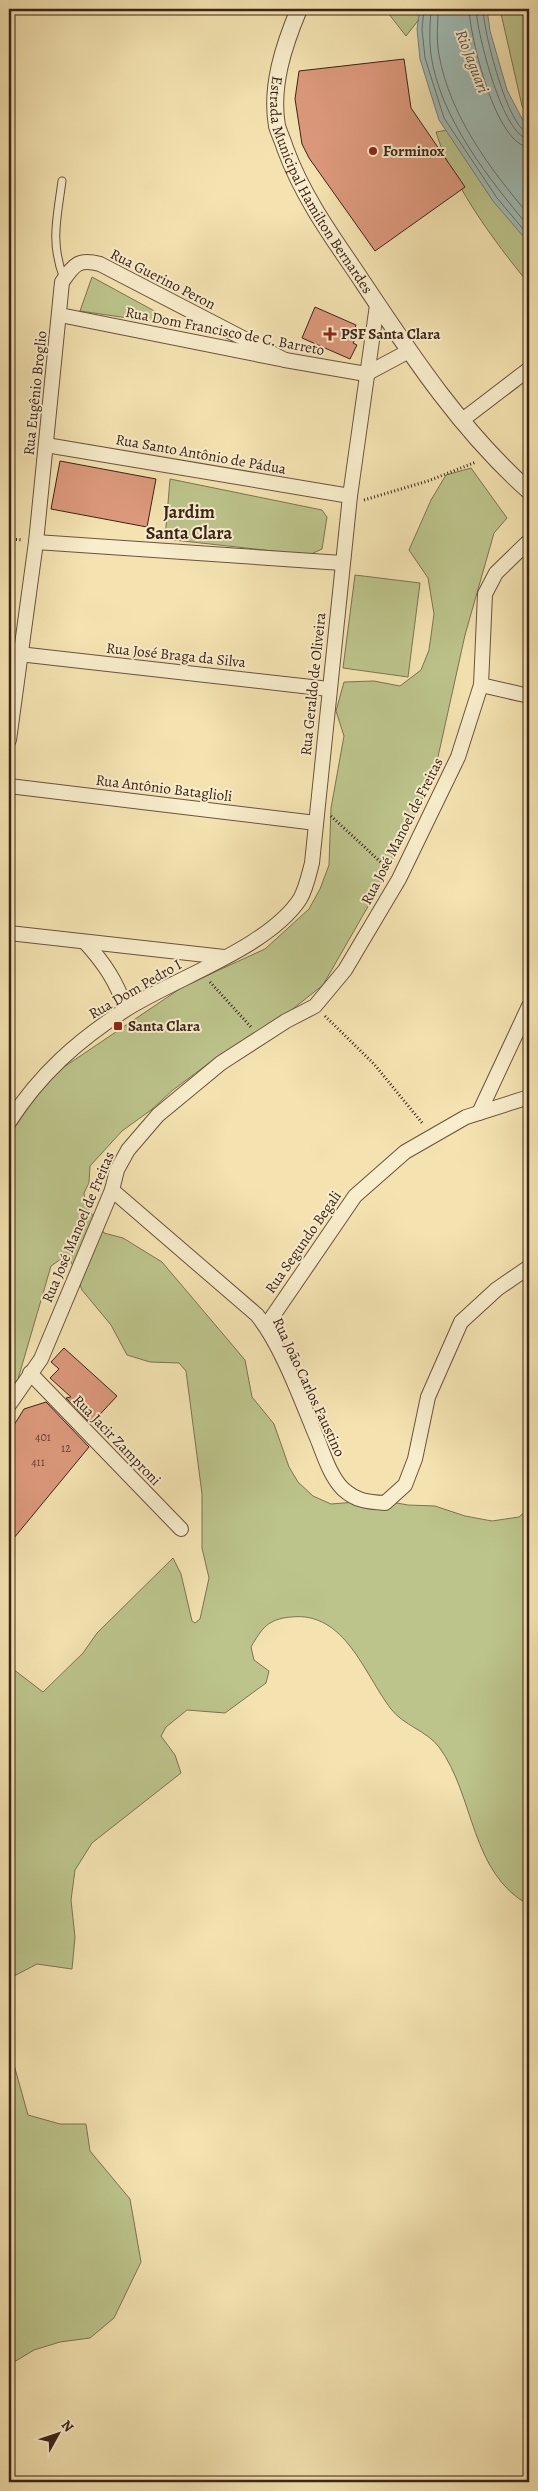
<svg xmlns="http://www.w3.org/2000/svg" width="538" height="2491" viewBox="0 0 538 2491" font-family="Alegreya,serif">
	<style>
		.green { fill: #bcc48b; stroke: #7b7451 }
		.water { fill: #9fbcb5; stroke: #777f76 }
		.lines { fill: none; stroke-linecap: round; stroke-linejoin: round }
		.shore { stroke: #6c7066; stroke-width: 1 }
		.building { fill: #dd997d; stroke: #3a2317 }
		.service-casing { stroke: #68533e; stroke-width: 9 }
		.minor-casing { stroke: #68533e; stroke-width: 16 }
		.tertiary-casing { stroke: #68533e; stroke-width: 18 }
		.path { stroke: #3a2317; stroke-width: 3; stroke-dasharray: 1 2.5; stroke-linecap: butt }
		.service { stroke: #f8edcc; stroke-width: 7 }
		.minor { stroke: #f8edcc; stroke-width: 14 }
		.tertiary { stroke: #f8edcc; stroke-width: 16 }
		.poi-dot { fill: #8f2418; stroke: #f8edcc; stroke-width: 2 }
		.labels { text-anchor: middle; stroke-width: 4; stroke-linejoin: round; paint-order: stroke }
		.number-label { font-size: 12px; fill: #634030 }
		.poi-label { font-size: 15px; font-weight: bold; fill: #3a2317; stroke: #f8edcc; text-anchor: start }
		.street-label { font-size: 15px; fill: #3a2317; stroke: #f8edcc }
		.water-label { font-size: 16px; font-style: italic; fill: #585146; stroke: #f8edcc }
		.quarter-label { font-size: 18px; font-weight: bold; fill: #3a2317; stroke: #f8edcc }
	</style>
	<rect width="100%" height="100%" fill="#f4e3b1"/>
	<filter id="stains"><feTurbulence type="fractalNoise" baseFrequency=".004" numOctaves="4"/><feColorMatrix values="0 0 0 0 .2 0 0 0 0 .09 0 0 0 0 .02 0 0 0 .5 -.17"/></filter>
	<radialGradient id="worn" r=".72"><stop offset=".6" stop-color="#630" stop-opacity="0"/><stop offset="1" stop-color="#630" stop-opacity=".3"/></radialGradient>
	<!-- green -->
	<g class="green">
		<path d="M385,9H424V13L406,36Z"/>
		<path d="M500,9H529V120L522,106Z"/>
		<path d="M471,126L529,192V284C494,241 452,185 436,132Z"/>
		<path d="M92,277L182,326L80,311Z"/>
		<path d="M471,468L507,518L494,533L465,635L434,775L378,889L323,985L270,1027L221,1054L173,1090L151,1110L122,1131L90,1166L89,1183L84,1193L85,1203L104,1233L123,1238L162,1262L245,1360L252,1397L274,1424L289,1467L298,1482L313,1496L331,1504L380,1500L408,1505L435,1506L465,1516L492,1521L519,1517L529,1508V1905C470,1873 475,1796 439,1747C427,1731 403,1725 391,1709C364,1674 345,1611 291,1617C268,1619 262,1628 251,1647L254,1660L269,1671L266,1683L225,1713L187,1710L166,1727L161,1736L175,1755L181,1773L92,1843L75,1870L71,1900L75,1937L72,1969L37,1964L16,1975H9V1666L43,1692L83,1653L97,1633L173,1558L181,1574L192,1621L195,1623L200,1619L209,1578L202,1548V1494L186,1371L179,1363L150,1362L127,1355L111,1325L82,1290L70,1259L64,1257L51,1266L18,1379L9,1392V1136L39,1092L61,1069L184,986L265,949L309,909L320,889L329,865L331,808L344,736L336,711L344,682L374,681L400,686L421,670L429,650L434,614L428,578L409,550L431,500L446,475Z"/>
		<path d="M170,479L322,510L327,517L322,549L309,555L165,539Z"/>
		<path d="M355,575L420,583L408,677L343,668Z"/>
		<path d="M9,2047L28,2115L60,2124H86L90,2151L130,2199L141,2262L114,2318L90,2338L60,2342L34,2350L9,2365Z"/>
	</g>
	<!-- water -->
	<path class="water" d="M420,9H487L490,31L507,90L529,132V243L493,201L439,120L420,59L417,29Z"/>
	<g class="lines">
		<!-- shore -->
		<g class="shore">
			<path d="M424,9L422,29L425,58L444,118L497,198L529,236"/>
			<path d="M431,9C430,24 429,39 431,55C440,118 489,179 529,227"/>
			<path d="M438,9C438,24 436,39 439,55C450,116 490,169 529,215"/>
			<path d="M469,9C470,37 496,146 529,147"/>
			<path d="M476,9C477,33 503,138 529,139"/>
			<path d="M483,9C483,29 508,131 529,133"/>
		</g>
	</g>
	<!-- building -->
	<g class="building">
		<path d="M404,59L411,108L465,187L375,251L309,158L302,144L295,99L299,71Z"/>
		<path d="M315,307L356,325L353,333L358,335L353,343L357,345L350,359L302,338Z"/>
		<path d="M60,461L156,479L147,527L51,509Z"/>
		<path d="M64,1348L117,1396L91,1424L66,1398L71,1397L50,1378L59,1369L51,1362Z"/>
		<path d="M46,1402L89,1447L9,1544V1433L24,1409Z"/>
	</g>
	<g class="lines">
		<!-- service casing -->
		<g class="service-casing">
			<path id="service" d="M62,181C57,219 50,242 64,279"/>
		</g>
		<!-- minor casing -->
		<g class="minor-casing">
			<g id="minor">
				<path d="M60,315L285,360L366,374L409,351"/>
				<path d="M461,421L529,369"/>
				<path d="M46,445L350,496"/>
				<path d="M36,542L342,563"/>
				<path d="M19,654L329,689"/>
				<path d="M481,685L529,696"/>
				<path d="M9,740L36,542L62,282C74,265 78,258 100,264L285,360"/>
				<path d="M9,786L316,823"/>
				<path d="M9,933L224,957"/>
				<path d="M85,942C105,964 116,981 126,1009"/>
				<path d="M479,1113L529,1006"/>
				<path d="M9,1122C40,1074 77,1041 125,1010C175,978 268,948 300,899C306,889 309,874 312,863L350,496L377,305"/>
				<path d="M112,1190L257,1315C282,1346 301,1400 317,1438C324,1455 330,1476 343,1489C356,1501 368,1502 385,1503L405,1485L415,1459L428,1397L461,1322L497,1289L529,1267"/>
				<path d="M266,1326L355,1196L405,1152L466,1117L529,1097"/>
				<path d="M30,1373L181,1529"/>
				<path d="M9,1405L41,1359L112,1190L117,1170L128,1150L158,1115L221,1063L286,1021L315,1006L345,970L399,879L458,757L481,685L485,594L496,573L529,541"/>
			</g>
		</g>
		<!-- tertiary casing -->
		<g class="tertiary-casing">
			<g id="tertiary">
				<path id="s1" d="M299,9C284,45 270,86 277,126C279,133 283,141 285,148C301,192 327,230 354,269C406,347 458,428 529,491"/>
			</g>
		</g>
		<!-- path -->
		<g class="path">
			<path d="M364,500L428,481L476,462"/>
			<path d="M9,539L23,540"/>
			<path d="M331,816L387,868"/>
			<path d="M210,982L251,1027"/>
			<path d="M325,1016L374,1064L423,1124"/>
		</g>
		<!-- service -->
		<use href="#service" class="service"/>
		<!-- minor -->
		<use href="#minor" class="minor"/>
		<!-- tertiary -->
		<use href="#tertiary" class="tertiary"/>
	</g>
	<!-- markers -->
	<g class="poi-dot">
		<circle cx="373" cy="151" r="5"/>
		<path d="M327.5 326.5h5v5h5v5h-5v5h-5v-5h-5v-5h5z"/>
		<rect x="113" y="1021" width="10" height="10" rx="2.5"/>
	</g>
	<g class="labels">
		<!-- number labels -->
		<g class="number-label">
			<text x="43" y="1441">401</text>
			<text x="66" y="1452">12</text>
			<text x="38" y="1466">411</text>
		</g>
		<!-- poi labels -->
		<g class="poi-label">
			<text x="383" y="156">Forminox</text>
			<text x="341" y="339">PSF Santa Clara</text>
			<text x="128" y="1031">Santa Clara</text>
		</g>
		<!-- street labels -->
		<g class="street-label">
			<text dy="5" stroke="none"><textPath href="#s1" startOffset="191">Estrada Municipal Hamilton Bernardes</textPath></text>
			<text transform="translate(163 279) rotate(27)" y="5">Rua Guerino Peron</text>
			<text transform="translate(225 331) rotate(11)" y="5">Rua Dom Francisco de C. Barreto</text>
			<text transform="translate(35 393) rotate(-84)" y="5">Rua Eugênio Broglio</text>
			<text transform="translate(201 454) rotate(10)" y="5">Rua Santo Antônio de Pádua</text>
			<text transform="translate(176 655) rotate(6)" y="5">Rua José Braga da Silva</text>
			<text transform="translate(313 684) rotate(-84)" y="5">Rua Geraldo de Oliveira</text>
			<text transform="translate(164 788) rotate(7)" y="5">Rua Antônio Bataglioli</text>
			<text transform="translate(402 831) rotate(-63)" y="5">Rua José Manoel de Freitas</text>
			<text transform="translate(135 989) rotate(-30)" y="5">Rua Dom Pedro I</text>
			<text transform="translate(78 1227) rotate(-67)" y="5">Rua José Manoel de Freitas</text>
			<text transform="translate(303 1242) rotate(-55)" y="5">Rua Segundo Begali</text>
			<text transform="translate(309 1387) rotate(65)" y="5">Rua João Carlos Faustino</text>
			<text transform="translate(117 1440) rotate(46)" y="5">Rua Jacir Zamproni</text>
		</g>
		<!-- water labels -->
		<g class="water-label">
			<text transform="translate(473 61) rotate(69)" y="6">Rio Jaguari</text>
		</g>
		<!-- quarter labels -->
		<g class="quarter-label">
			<text x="189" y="518">Jardim<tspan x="189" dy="21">Santa Clara</tspan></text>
		</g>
	</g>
	<!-- margin -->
	<rect width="538" height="2491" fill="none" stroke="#f4e3b1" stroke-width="30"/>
	<rect x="10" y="10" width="518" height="2471" fill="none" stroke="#3a2317" stroke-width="2.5"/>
	<rect x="15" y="15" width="508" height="2461" fill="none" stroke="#3a2317"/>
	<!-- north arrow -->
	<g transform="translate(58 2434) rotate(50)" stroke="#f8edcc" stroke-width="4" paint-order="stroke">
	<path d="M0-4L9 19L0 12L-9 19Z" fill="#3a2317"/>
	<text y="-8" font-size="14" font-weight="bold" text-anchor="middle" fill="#3a2317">N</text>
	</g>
	<rect width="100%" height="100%" filter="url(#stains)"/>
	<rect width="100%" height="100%" fill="url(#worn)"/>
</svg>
